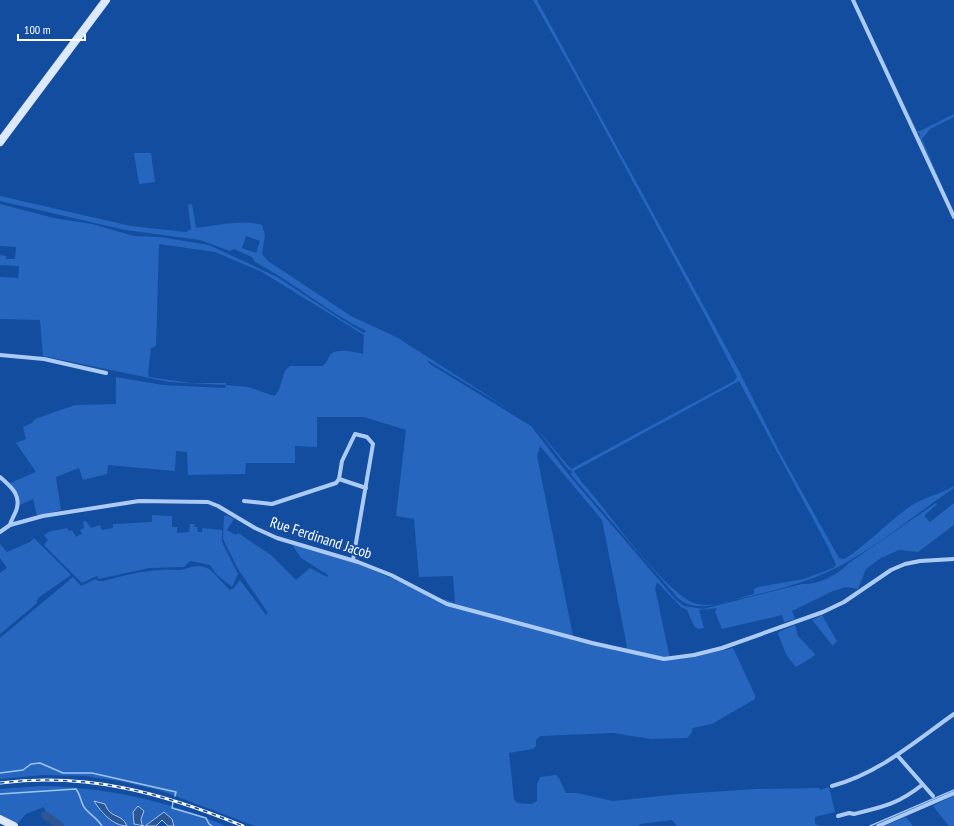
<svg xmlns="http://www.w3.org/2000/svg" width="954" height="826" viewBox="0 0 954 826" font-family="'PT Sans Narrow',sans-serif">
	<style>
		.green { fill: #2666be; fill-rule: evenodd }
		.water { fill: #2b5593; stroke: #9ec5f7 }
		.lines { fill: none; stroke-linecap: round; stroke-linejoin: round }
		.stream { stroke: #9ec5f7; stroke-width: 1.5 }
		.river { stroke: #2b5593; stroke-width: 8 }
		.street { stroke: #accbf4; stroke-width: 4 }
		.secondary { stroke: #dce9fd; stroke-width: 8 }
		.rail-casing { stroke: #fff; stroke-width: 3 }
		.rail { stroke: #134da0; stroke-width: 1.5; stroke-dasharray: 4.5; stroke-linecap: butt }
		.labels { text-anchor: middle; stroke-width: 4; stroke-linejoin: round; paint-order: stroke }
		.street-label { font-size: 15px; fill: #fff; stroke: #134da0 }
	</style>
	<rect width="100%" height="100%" fill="#134da0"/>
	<!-- green -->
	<g class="green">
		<path d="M533,0H537L739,371L778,449L839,558L844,559C869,544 888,521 912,505C925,497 941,494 954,486V488C917,513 878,546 838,567C802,586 747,597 707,606C695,607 684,605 676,596L573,477L571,474L572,471L568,469L536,428L571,469L734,381L737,377L705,315L577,78ZM739,381L827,545L836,565L833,568L804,579L758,587L754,589V594C737,598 715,608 697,604C671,598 615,523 597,500C589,490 580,481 574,471Z"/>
		<path d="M855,0L917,131H920L954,114V117L930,129L922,139L954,214L920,141L919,133H917Z"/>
		<path d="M134,153H151L155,182L139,184Z"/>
		<path d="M0,196L131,226L186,232L191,229L188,205L192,204L196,228C215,226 244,219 262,225L265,235L262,254L268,261L351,316L398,338L512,411L427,360L430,364L531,426L569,475L676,600L684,606L703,609L802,584C818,585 838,575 849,563L936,503L937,504L925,515V517L930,522L954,503V525L918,552L899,550L881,558L866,569L858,589L846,587L833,591L792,611L795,619L784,622L782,615L722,629L715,612L717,608L699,610L704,628L698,629L694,626L687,610L681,607L657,582L655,588L670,659L689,658L733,648L755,695V699L712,724L693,728L691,734L687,738L651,739L613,733L540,736L536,740V746L533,749L509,753L514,799L517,803L531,804L537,801V784L540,777L556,775L559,778L566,793H577L613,801L681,794L756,789L819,788L820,790L829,787L835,812L815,817V824L820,826H677L672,820L641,824L638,826H255L162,791L119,781L84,776L43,775L0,779V638L73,577L81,586L96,579L98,581H103C122,576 141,571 161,570C167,569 173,570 179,570C189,569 198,562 209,569C213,571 224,585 230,590L234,588L240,580L266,615L268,613L238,569L223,539L224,516L226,515L234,519L227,530L236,535L238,533L271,555L296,580L310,568L327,577L328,575L301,558L292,545L357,563L398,581L443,603L444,599L455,603L453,576L419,577L414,519L396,516L406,430L364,417H317V447L295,446V463H246L245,474L188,475L187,452L176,451L175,471L108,465L107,474L83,480L79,468L56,477L61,510L37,516L33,499L20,505L19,496L10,483L36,472L16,443L26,439L23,427L32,423L35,419L75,405L116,404V377L163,385L225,388L226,385L169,382L43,356L40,320L0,319V277L18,278L19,266L0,265V255L6,256V259H15L16,247L0,246V204L54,218L92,224L134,236L160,237L209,245L277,277L344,321L364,333L366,331C326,311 293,282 255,262L252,257L234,249L230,251L200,240L125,230L0,201ZM246,236L260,241L256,253L242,248ZM159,244L215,252L262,272L364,335L363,354C356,352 337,348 331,354C327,358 328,363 322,366H290C280,373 283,390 274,396L248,387L226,385V383H191L149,377L148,373L151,348L156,346ZM540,446L602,520L625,636L627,647L625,649L615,650L572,640L573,636L537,456Z"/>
		<path d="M152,515L172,516V527H177V533L189,532L190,524H195L194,527H197L198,532H202V528L222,530V542L238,574L232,587L216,574L210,565L190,561L184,567L149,568L99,579L97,576L82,583L44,545L48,540L44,535L51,531L67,528L69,531L72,530L76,537L82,534L80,530L84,528L83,522L86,521L91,528L100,525L102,530L113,528V524L152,522Z"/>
		<path d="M34,538L71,575L38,598L36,604L0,634V573L7,568L0,558V544L7,552L30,542Z"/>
		<path d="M822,615L837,641L833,646L812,620Z"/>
		<path d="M795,625L798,636L815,654L814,656L796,667L787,656L778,634L779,632Z"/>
		<path d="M42,786C106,787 167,801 226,826H174V823L164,812L145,826L142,825L141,819L133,812L136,826H127C123,817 114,817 107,811L100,812L121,826H62L47,815L44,807L26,814L17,824L0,814V789Z"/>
		<path d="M954,795V826H949L933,806Z"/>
		<path d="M906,817L913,826H884Z"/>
	</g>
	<!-- water -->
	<g class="water">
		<path d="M94,801L105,804C110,819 122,813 127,826C113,826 101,812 94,801Z"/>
		<path d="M138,806L144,811L141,819L142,825L144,826L134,824L133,812Z"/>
		<path d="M164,812L172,819L174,826H168L162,820L156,826H145Z"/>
	</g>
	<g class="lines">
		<!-- stream -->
		<g class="stream">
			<path d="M0,773L23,770L31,764L40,763L63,773H92L176,792L175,796"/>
			<path d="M0,794L76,789C81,795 80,801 84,807C89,814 97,818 102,826"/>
			<path d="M173,802L172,808L206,818L209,824L212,826"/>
			<path d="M870,826L954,790"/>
		</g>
		<!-- river -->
		<path class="river" d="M45,815L60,826"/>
		<!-- street -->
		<g class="street">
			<path d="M853,0L954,217"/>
			<path d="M0,355L44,359L106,373"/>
			<path d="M0,477C11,487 22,495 16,511C14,516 11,520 10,525"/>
			<path d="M339,479L366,488"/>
			<path d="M244,501L272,504L336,483L339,479L342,461L355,434L367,437L373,444L353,560"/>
			<path d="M0,532L10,525L43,516L139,501L208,502L218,506L255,528L277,538L358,562L391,575L447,604L592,643L664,659L694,655L722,648L823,612L844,602L891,570L905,564L920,561L954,559"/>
			<path d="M897,755L933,796"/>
			<path d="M832,786C878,774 916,741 954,714"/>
			<path d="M838,816L849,813L854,814C883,807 898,804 922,785"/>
			<path d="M878,826L954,793"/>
		</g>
		<!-- secondary -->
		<g class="secondary">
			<path d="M0,142L106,0"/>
			<path d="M0,819L14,826"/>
		</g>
		<!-- rail casing -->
		<g class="rail-casing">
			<path id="rail" d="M0,783C87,772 163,793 243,826"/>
		</g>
		<!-- rail -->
		<use href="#rail" class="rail"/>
	</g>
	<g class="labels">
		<!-- street labels -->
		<g class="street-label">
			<text transform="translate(321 538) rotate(18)" y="5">Rue Ferdinand Jacob</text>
		</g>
	</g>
	<!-- scale -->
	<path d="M18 34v6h67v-6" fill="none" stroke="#ffffff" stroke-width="2"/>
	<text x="24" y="34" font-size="12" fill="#ffffff" stroke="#134da0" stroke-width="3" paint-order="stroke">100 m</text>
</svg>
